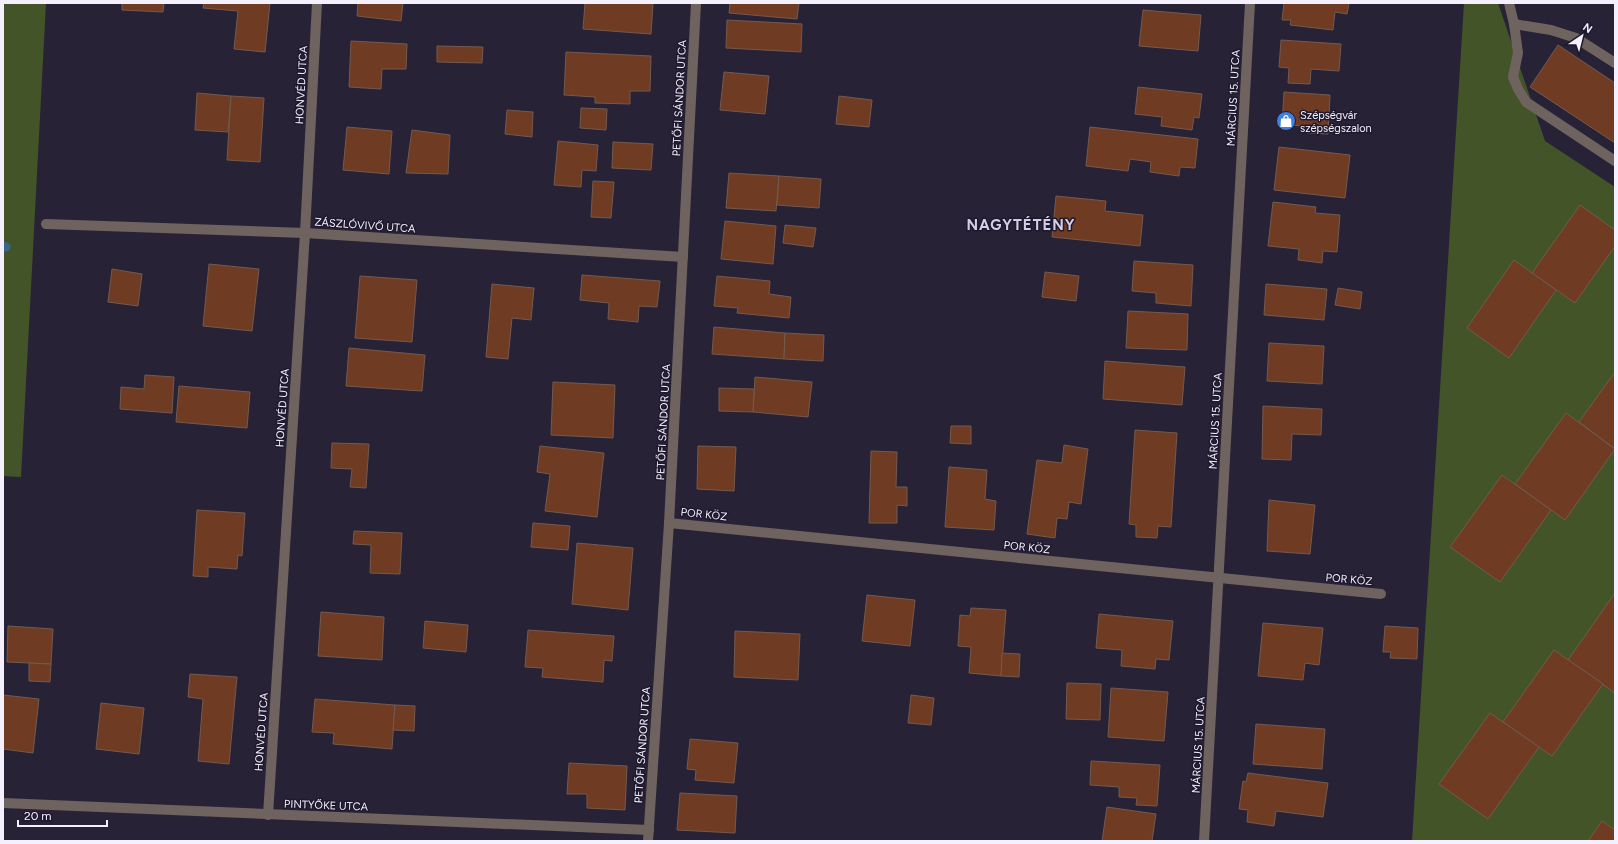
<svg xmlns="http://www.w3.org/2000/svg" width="1618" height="844" viewBox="0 0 1618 844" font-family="Figtree,sans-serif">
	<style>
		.green { fill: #435528 }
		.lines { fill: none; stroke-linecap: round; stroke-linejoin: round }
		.stream { stroke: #37658c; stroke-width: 9 }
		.building { fill: #6f3c23; stroke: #735a4e }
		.lane { stroke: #6f635f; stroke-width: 10 }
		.street { stroke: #6f635f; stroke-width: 10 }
		.labels { text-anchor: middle; stroke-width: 3; stroke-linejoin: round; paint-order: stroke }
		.street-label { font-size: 11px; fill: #f4f0fe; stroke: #1f192d }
		.poi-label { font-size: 11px; fill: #f4f0fe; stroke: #1f192d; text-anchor: start }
		.district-label { font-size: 15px; font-weight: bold; letter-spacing: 1px; fill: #d4cde8; stroke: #1f192d }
	</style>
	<rect width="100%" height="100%" fill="#282237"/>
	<!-- green -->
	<g class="green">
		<path d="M3,3H46L21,477L3,476Z"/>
		<path d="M1464,3H1498L1545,141L1615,187V841H1412Z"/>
	</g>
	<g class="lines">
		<!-- stream -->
		<path class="stream" d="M3,246L6,247"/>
	</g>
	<!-- building -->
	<g class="building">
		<path d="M122,3H164L163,12L122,10Z"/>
		<path d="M204,3H270L265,52L234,49L238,11L203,8Z"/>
		<path d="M358,3H403L401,21L357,16Z"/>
		<path d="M585,3H653L651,34L583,29Z"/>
		<path d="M730,3H799L797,19L729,13Z"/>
		<path d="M1284,3H1349L1347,14L1335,12L1333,30L1290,25L1291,20H1282Z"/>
		<path d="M1143,10L1201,15L1198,51L1139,46Z"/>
		<path d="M727,20L802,24L801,52L726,48Z"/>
		<path d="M1281,40L1341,44L1339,71L1311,69L1310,84L1288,83L1289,68L1279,67Z"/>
		<path d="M351,41L407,44L406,69H382L381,89L349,87Z"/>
		<path d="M1558,45L1615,83V143L1530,87Z"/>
		<path d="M437,46L483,47L482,63L437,62Z"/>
		<path d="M566,52L651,56L650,91H630V104L595,103V97L564,95Z"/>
		<path d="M724,72L769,76L765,114L720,110Z"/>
		<path d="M1138,87L1202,94L1199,118L1194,117L1192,130L1161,126L1162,117L1135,114Z"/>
		<path d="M1284,92L1330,95L1328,134L1307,133V126L1282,125Z"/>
		<path d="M197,93L231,96L228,132L195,130Z"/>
		<path d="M231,96L264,98L260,162L227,160Z"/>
		<path d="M839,96L872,100L869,127L836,124Z"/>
		<path d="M581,108L607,109L606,130L580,128Z"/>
		<path d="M507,110L533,112L532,137L505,134Z"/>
		<path d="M347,127L392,131L389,174L343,170Z"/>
		<path d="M1090,127L1198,139L1195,168L1180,167L1179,176L1150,172L1151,162L1130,159L1128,171L1086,166Z"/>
		<path d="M412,130L450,135L448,174L406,173Z"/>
		<path d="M558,141L598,145L596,171L582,170L581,187L554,185Z"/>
		<path d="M613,142L653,144L651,170L612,168Z"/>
		<path d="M1279,147L1350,155L1345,198L1274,190Z"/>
		<path d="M729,173L779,176L776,211L726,208Z"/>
		<path d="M779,176L821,179L819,208L777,205Z"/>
		<path d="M593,181L614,182L611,218L591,217Z"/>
		<path d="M1056,196L1106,201L1105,211L1143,215L1140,246L1052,237Z"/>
		<path d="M1273,202L1316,207L1315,213L1340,215L1337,252L1323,251L1322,263L1298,260L1299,249L1268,246Z"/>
		<path d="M1580,205L1615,230V246L1575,303L1532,273Z"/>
		<path d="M725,221L776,226L773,264L721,259Z"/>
		<path d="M785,225L816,228L813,247L783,243Z"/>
		<path d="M1514,260L1556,290L1509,358L1467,328Z"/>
		<path d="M1134,261L1193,265L1191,306L1156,303V293L1132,291Z"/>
		<path d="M209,264L259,269L252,331L203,326Z"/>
		<path d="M112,269L142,274L138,306L108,302Z"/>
		<path d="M1045,272L1079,276L1076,301L1042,297Z"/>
		<path d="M582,275L660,281L657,307L639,306L638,322L608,319L609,303L580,300Z"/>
		<path d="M360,276L417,280L412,342L355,338Z"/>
		<path d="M717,276L770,281L769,294L791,297L789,318L737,313L738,308L714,306Z"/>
		<path d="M492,284L534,288L531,320L512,318L508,359L486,357Z"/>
		<path d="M1266,284L1327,289L1324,320L1264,315Z"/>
		<path d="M1338,288L1362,292L1360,309L1335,305Z"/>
		<path d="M1128,311L1188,314L1187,350L1126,348Z"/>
		<path d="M714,327L785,333L784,359L712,354Z"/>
		<path d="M785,333L824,335L823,361L784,359Z"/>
		<path d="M1269,343L1324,346L1322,384L1267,381Z"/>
		<path d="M349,348L425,355L422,391L346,386Z"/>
		<path d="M1105,361L1185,367L1182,405L1103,399Z"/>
		<path d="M1615,372V449L1579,422Z"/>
		<path d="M145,375L174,377L172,413L120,409L121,387L144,389Z"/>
		<path d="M755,377L812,382L808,417L753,412Z"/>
		<path d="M553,382L615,385L613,438L551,435Z"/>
		<path d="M179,386L250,392L247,428L176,422Z"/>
		<path d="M719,388L754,389L753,412L719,411Z"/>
		<path d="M1263,406L1322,409L1321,435L1292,434L1291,460L1262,459Z"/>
		<path d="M1566,413L1615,449L1565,520L1515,484Z"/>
		<path d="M951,426H971V444L950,443Z"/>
		<path d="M1135,430L1177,433L1171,527L1158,526L1157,538L1136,537V525L1129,524Z"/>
		<path d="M332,443L369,444L366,488L350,487L352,469L331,468Z"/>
		<path d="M1064,445L1088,449L1081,504L1069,502L1067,519L1057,518L1055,538L1027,534L1037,460L1062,463Z"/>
		<path d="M540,446L604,453L597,517L545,511L550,474L537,472Z"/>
		<path d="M698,446L736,447L734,491L697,489Z"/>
		<path d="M871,451L897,452L896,487H907V506L897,505V523H869Z"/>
		<path d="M949,467L987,470L985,499L996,501L994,530L945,527Z"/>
		<path d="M1502,475L1551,510L1500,582L1450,547Z"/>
		<path d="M1269,500L1315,505L1310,554L1267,551Z"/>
		<path d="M197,510L245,513L242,556L238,555L237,569L208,567V577L193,576Z"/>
		<path d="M533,523L570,526L568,550L531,547Z"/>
		<path d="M354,531L402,533L400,574L370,573L371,545L353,544Z"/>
		<path d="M577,543L633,548L628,610L572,604Z"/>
		<path d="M1615,593V693L1568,660Z"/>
		<path d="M867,595L915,600L910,646L862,641Z"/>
		<path d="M971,608L1006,610L1001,676L969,673L971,647L958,646L960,615L970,616Z"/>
		<path d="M321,612L384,617L382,660L318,656Z"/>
		<path d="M1099,614L1173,621L1169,660L1156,659L1155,669L1121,666L1122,650L1096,648Z"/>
		<path d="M425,621L468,625L466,652L423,648Z"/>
		<path d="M1263,623L1323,628L1319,665L1305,663L1303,680L1258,676Z"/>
		<path d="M8,626L53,629L51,664L7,662Z"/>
		<path d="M1385,626L1418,628L1417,659L1390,658L1391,652H1383Z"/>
		<path d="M528,630L614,636L612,661L604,660L603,682L542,677L543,668L525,667Z"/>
		<path d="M735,631L800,634L798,680L734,677Z"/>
		<path d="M1554,650L1603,684L1552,756L1503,722Z"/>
		<path d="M1002,653L1020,654L1019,677L1001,676Z"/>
		<path d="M29,663L51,664L50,682L29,681Z"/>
		<path d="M190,674L237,677L229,764L198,761L203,699L188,697Z"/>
		<path d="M1067,683L1101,684L1100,720L1066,719Z"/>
		<path d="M1111,688L1168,692L1164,741L1108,737Z"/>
		<path d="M3,695L39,699L33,753L3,749Z"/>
		<path d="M911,695L934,698L931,725L908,723Z"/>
		<path d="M315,699L395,705L392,749L333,744L334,733L312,732Z"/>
		<path d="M101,703L144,708L139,754L96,749Z"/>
		<path d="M395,705L415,706L414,731L393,730Z"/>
		<path d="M1490,713L1539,747L1488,819L1439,784Z"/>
		<path d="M1256,724L1325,729L1322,769L1253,764Z"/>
		<path d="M690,739L738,743L734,783L695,780L696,770L687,769Z"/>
		<path d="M1091,761L1160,765L1157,806L1136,805L1137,798L1119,797V787L1090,785Z"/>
		<path d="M569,763L627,766L625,810L587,808V794H567Z"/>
		<path d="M1248,773L1328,783L1323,817L1276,811L1274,826L1247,822L1248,810L1239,809L1243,781L1246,782Z"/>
		<path d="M680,793L737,796L735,833L677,830Z"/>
		<path d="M1107,807L1156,814L1152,841H1102Z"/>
		<path d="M1602,821L1615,830V841H1588Z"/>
	</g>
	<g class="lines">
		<!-- lane -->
		<path class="lane" d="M1514,24L1551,30L1576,38L1615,63"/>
		<!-- street -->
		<g class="street">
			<path d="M1509,3L1514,24L1518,53L1513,77L1518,89L1526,102L1615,161"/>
			<path d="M46,224L305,233L683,257"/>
			<path d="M669,523L1381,594"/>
			<path d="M3,803L649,830"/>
			<path d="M268,815L305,233L317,3"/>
			<path d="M648,841L669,523L696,3"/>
			<path d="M1204,841L1250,3"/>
		</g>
	</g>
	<!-- icons -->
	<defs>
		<g id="shop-disc" transform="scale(1)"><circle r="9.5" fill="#3f7fe0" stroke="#1f192d"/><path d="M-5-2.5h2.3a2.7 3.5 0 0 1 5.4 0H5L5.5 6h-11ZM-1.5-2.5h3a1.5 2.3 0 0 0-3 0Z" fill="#fff"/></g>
	</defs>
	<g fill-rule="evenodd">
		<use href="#shop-disc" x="1286" y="121"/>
	</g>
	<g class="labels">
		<!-- street labels -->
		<g class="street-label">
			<text transform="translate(301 85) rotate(-87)" y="4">HONVÉD UTCA</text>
			<text transform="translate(679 98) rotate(-87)" y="4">PETŐFI SÁNDOR UTCA</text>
			<text transform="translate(1233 98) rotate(-87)" y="4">MÁRCIUS 15. UTCA</text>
			<text transform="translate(365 225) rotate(4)" y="4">ZÁSZLÓVIVŐ UTCA</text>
			<text transform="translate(282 408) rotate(-86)" y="4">HONVÉD UTCA</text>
			<text transform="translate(1215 421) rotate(-87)" y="4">MÁRCIUS 15. UTCA</text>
			<text transform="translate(663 422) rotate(-87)" y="4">PETŐFI SÁNDOR UTCA</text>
			<text transform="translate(704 514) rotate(6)" y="4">POR KÖZ</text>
			<text transform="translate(1027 547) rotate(6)" y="4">POR KÖZ</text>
			<text transform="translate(1349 579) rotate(5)" y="4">POR KÖZ</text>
			<text transform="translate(261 732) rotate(-86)" y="4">HONVÉD UTCA</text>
			<text transform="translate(642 745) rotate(-86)" y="4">PETŐFI SÁNDOR UTCA</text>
			<text transform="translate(1198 745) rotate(-87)" y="4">MÁRCIUS 15. UTCA</text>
			<text transform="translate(326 805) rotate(2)" y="4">PINTYŐKE UTCA</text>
		</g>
		<!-- poi labels -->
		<g class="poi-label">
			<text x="1300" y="119">Szépségvár<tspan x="1300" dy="13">szépségszalon</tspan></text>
		</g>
		<!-- district labels -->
		<g class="district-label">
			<text x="1021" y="230">NAGYTÉTÉNY</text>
		</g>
	</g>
	<!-- border -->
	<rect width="1618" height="844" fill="none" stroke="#f4f0fe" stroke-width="8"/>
	<!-- north arrow -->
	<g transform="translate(1582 36) rotate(35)" stroke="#1f192d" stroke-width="3" paint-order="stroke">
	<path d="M0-3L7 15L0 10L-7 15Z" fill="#f4f0fe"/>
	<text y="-6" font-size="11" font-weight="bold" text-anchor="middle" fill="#f4f0fe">N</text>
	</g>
	<!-- scale -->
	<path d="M18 820v6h89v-6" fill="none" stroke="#f4f0fe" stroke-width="2"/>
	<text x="24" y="820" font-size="12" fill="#f4f0fe" stroke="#1f192d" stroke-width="3" paint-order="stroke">20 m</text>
</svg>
